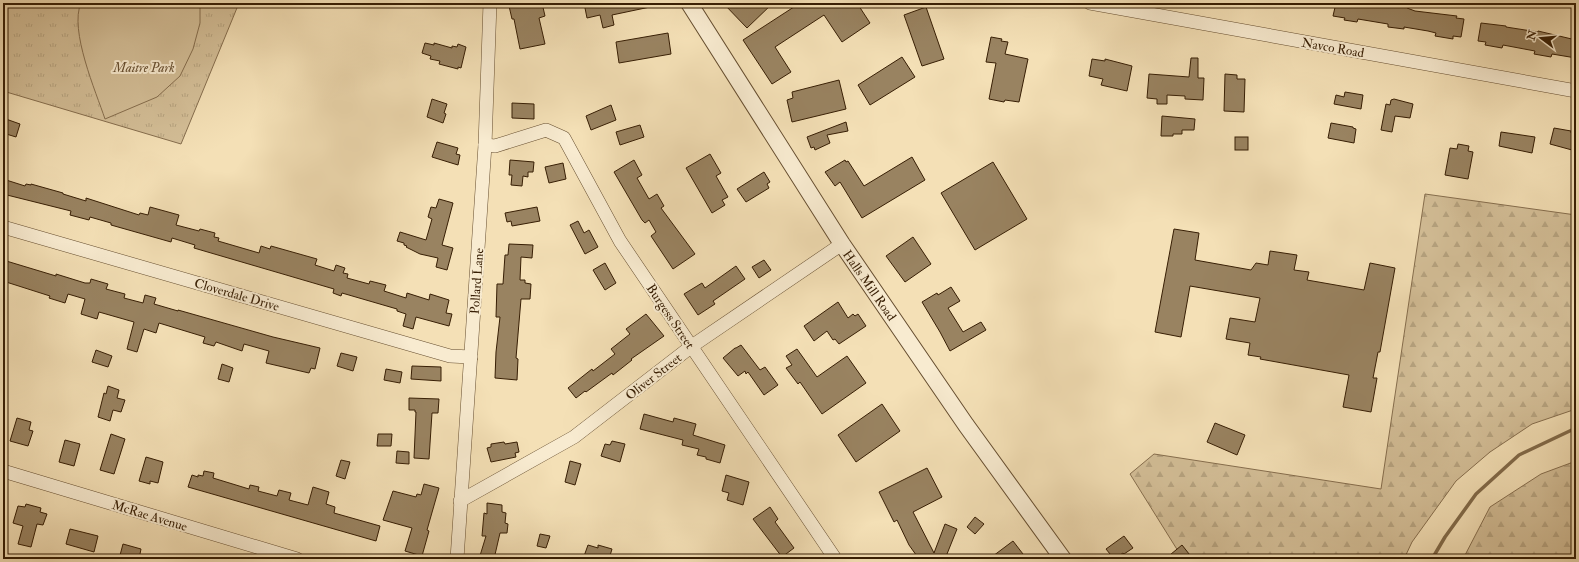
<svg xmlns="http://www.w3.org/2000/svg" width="1579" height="562" viewBox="0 0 1579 562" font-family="'IM FELL Double Pica',serif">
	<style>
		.forest { fill: url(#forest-firs); stroke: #866e4e }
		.park { fill: url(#park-tufts); stroke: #866e4e }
		.garden { fill: #d4bf98; stroke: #866e4e }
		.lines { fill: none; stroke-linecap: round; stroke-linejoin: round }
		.stream { stroke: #826b4a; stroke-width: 3.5 }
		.building { fill: #998361; stroke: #371e04 }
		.minor-casing { stroke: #664e30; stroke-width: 14 }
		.tertiary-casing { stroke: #664e30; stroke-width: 18 }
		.minor { stroke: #f8ebd0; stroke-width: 13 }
		.tertiary { stroke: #f8ebd0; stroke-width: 16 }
		.labels { text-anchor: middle; stroke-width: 4; stroke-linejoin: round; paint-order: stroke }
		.street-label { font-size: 13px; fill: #371e04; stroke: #f8ebd0 }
		.park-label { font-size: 13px; font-style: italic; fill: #664e30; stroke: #f8ebd0 }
	</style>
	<defs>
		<pattern id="forest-firs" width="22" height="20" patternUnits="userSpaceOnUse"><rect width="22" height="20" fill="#d4bf98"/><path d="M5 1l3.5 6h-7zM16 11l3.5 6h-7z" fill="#b7a481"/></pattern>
		<pattern id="park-tufts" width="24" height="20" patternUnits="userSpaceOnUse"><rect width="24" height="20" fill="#d4bf98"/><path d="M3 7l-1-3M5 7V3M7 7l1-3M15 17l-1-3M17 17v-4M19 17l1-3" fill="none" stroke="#b7a481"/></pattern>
	</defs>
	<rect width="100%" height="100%" fill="#f4e0b6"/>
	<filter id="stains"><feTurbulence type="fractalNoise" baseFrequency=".005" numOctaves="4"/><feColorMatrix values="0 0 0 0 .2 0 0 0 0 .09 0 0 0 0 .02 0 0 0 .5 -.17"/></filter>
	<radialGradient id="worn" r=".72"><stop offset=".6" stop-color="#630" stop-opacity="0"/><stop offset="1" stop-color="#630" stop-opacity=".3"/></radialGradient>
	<!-- forest -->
	<g class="forest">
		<path d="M1425,194L1576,215V409L1532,424L1490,452L1456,481L1412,542L1404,559H1183L1130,474L1154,454L1381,489Z"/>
		<path d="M1576,461V559H1463L1490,507L1541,474Z"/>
	</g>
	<!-- park -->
	<path class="park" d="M3,3H239L181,144L3,91Z"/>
	<!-- garden -->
	<path class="garden" d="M81,3H200V23L193,49L180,76L157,97L105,119C96,92 69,30 81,3Z"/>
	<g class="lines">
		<!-- stream -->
		<path class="stream" d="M1432,559L1445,537L1476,494L1519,455L1576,428"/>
	</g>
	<!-- building -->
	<g class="building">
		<path d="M522,3H542L545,16L539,18L545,44L520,49L514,19H512L509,6Z"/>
		<path d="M584,3H650V7L612,15L614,25L603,28L600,15L587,18Z"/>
		<path d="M723,3H773L747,28Z"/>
		<path d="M800,3H857L870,23L842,42L824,15L775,47L791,72L772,84L743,40Z"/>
		<path d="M1336,3H1370L1391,6V5L1408,7L1407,8L1415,11L1457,16L1456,18L1464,19L1461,37L1453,36V39L1435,36L1436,33L1428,31L1404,27V29L1388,27V24L1358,19L1357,22L1344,20L1345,18L1333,16Z"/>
		<path d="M926,7L944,59L922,66L904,15Z"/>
		<path d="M1481,23L1506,26V27L1538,32V31L1576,40V58L1552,54L1551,57L1534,54L1535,51L1503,45L1502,48L1485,45L1486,42L1478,41Z"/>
		<path d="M668,33L671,54L619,63L616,42Z"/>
		<path d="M991,37L1002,39L1001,41L1008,42L1005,54L1028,59L1019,102L1005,100L1004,102L989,99L996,63L986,62Z"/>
		<path d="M425,43L434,45V43L452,48V46L457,47L458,44L466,47L461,68L458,67V69L439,64L440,61L430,59L431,56L422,53Z"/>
		<path d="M902,57L915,77L870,105L858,85Z"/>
		<path d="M1191,58H1198V78H1204L1203,100L1185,99V96L1167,95V104H1157V99L1147,98L1149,74L1189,77Z"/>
		<path d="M1092,59L1105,61V59L1132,66L1127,91L1101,85L1103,79L1089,76Z"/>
		<path d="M1225,74L1237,75V79H1245L1244,112L1224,111Z"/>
		<path d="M839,80L846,109L792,122L787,100L793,98L792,92Z"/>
		<path d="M1345,92L1363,95L1361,109L1334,104L1336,95L1344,97Z"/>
		<path d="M432,99L447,104L444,113L446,114L443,123L427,117Z"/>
		<path d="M1394,99L1413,104L1410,118L1395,116L1392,132L1381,130L1386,104L1390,105L1391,100Z"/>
		<path d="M512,103L534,104V119L512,118Z"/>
		<path d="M611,105L616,120L591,130L586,116Z"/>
		<path d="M1162,116L1195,119L1194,130H1182V134H1173V136H1161Z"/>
		<path d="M3,118L20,124L16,137L3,133Z"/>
		<path d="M846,122L848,131L827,135L830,143L815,150L814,147L811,148L807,137Z"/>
		<path d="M1331,123L1353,127V128L1356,129L1354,143L1328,138Z"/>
		<path d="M640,125L644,137L620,145L616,132Z"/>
		<path d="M1554,128L1571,131V133L1576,134L1572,150L1550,144Z"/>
		<path d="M1501,132L1535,137L1532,153L1499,146Z"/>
		<rect x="1235" y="137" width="13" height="13"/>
		<path d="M437,142L458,148L456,154L460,155L458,165L432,157Z"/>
		<path d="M1458,144L1469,146L1468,151L1473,152L1468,179L1445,175L1450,148L1457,149Z"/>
		<path d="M710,154L721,173L716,176L728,197L722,200L725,205L712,213L686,168Z"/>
		<path d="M912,157L925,180L862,218L840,182L835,186L825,172L845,160L846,162L848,161L864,186Z"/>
		<path d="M510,160L534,162L533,172H528V177L523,176L522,186L511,185L512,175H509Z"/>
		<path d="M634,160L642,175L637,178L649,199L657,194L664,206L661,208L695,254L673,269L651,236L656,232L649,220L645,223L642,220L614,172Z"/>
		<path d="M993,162L1027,219L975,250L941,193Z"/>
		<path d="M563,163L566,179L549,183L545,167Z"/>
		<path d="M764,172L770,182L767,184L769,188L746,202L737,189Z"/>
		<path d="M3,179L25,186L26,184L31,185V184L63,193V194L86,201V198L139,215L140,213L148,215L150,207L179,215L176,225L199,231L200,229L215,233L214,237L219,238L218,241L259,253L261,246L270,249L271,246L317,259L315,265L334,271L336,265L345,268L343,273L348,274L347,278L369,284L370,281L386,285L384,291L406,298L407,293L429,300L430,294L449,300L446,313L452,314L449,326L416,317L413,329L403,326L406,314L397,311V309L342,293L341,296L333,293L334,289L194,248L195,245L172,238L171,242L111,225V223L90,217L89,220L70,215L71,211L3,194Z"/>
		<path d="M439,199L453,203L442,245L453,248L447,270L436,267L438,258L420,254L406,247L407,246L404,245V243L397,241L400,232L426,240L432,219L428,217L431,207L436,208Z"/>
		<path d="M537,207L540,221L512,226L511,221L507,222L505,213Z"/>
		<path d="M578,221L584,233L589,230L598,247L585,254L570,225Z"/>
		<path d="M1174,229L1199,233L1195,260L1251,270L1256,263L1268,265L1270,251L1297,255L1294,270L1309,272L1307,280L1364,290L1370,263L1395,268L1380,352H1378L1373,378H1377L1371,412L1343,407L1349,375L1260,359L1261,357L1248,355L1250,343L1226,339L1230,318L1255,322L1260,298L1190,286L1181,337L1155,332Z"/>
		<path d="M913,237L931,264L905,282L886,256Z"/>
		<path d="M509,244L533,245L532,258L521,257L520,280H525V283L531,284L530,299H521L516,358L518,359L517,380L495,378L496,352L500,317H496L497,284H503L505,255H508Z"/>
		<path d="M3,260L56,276V274L85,283H90L91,279L108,284L106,289L125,294L124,298L143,303L145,295L156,298L154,304L178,311V310L273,337L320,348L315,369L311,368L309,373L266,363L269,351L244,344L242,351L216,342L214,346L203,343L205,337L159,323L156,333L144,329L137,352L127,349L134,322L99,312L97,319L81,314L85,299L68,294L65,303L49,298L50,296L3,281Z"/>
		<path d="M764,260L771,270L759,278L752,267Z"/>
		<path d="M605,263L616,283L605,290L593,270Z"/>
		<path d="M736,266L745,279L713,301L715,304L698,315L684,294L702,283L705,288Z"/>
		<path d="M951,287L960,301L948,308L963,332L981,322L986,330L950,351L940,332L922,302L937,293L938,295Z"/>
		<path d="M838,302L848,318L853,314L855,316L858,314L866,326L839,344L835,339L833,340L827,331L814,341L804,326Z"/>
		<path d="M646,314L664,336L631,359L632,360L613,375L612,373L586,392L585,391L576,398L568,388L592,369L593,371L615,354L611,349L630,334L626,329Z"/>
		<path d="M741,345L760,370L765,367L778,385L764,395L748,372L746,374L745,371L738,376L723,358L735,348H736Z"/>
		<path d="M797,349L817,377L847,356L866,383L822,414L800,382L798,384L786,368L792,365L786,356Z"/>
		<path d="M96,350L112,356L108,367L92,362Z"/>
		<path d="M341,353L357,357L353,371L337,366Z"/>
		<path d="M222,364L233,368L229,382L218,379Z"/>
		<path d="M412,366L441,367V381L411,379Z"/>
		<path d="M386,369L402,372L400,383L384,380Z"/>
		<path d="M108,386L119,390L117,398L125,400L121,412L113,410L110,421L98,417L104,393L106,394Z"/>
		<path d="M409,398L439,399L438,413H432L429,459L414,458L416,412H415V410H409Z"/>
		<path d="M882,404L900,431L856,462L838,435Z"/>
		<path d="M644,414L673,422L674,418L696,424L693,435L725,445L720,463L706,459V457L697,455L699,449L682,445L683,440L640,429Z"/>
		<path d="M17,418L31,422L29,430L33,431L28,446L10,441Z"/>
		<path d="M1215,423L1245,435L1237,455L1207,442Z"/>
		<path d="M111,434L125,439L114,474L100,470Z"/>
		<path d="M378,434H392L391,446H377Z"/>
		<path d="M65,440L80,444L74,466L59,462Z"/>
		<path d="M612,441L625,444L620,462L601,456L605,444L610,445Z"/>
		<path d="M504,442L505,444L517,442L519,452L515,453L516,457L491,462L487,448L491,447V444Z"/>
		<path d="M397,451L409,452V464L396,463Z"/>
		<path d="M146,457L163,462L158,483L150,481V484L139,481Z"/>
		<path d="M341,460L350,462L345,479L336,476Z"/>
		<path d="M570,461L581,464L575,485L565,482Z"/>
		<path d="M927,468L942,497L913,512L934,553L945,524L957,529L945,559H919L909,545L897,520L894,522L879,492Z"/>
		<path d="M204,471L214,473L213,478L249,489L250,485L259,487L258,491L277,496L279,490L291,493L289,500L308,505L313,487L329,492L326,504L335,507L334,513L380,526L376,541L188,487L192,475L198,477V475L203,476Z"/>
		<path d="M726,475L749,482L743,505L727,500L729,493L722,491Z"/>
		<path d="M424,484L439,488L427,530L429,531L422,556L405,551L412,528L383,520L393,491L416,497L417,494L421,495Z"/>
		<path d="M487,503L502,505V512L506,513L505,523L508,524L507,533H500L494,559H479L486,536H482L484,513L487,514Z"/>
		<path d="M26,504L41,508L40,512L47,514L43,525L37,524L31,547L18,544L23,526L13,523L18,506L25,507Z"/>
		<path d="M770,507L778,519L775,522L794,548L782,557L753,519Z"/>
		<path d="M975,517L984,524L975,534L967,527Z"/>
		<path d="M70,529L98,536L94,552L66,544Z"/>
		<path d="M540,534L550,536L546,548L537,546Z"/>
		<path d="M1124,536L1133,548L1124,554L1123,553L1114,559L1106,549Z"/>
		<path d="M1013,541L1023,554L1016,559H989Z"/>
		<path d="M123,544L141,549L139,559H119Z"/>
		<path d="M588,545L598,548V545L612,549L609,559H583Z"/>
		<path d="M1182,545L1193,559H1165Z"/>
	</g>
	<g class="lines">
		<!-- minor casing -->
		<g class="minor-casing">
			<g id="minor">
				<path d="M1090,3L1576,91"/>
				<path d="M485,145L495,146L546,130L564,138L620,241L834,557"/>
				<path d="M3,227L450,356L471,357"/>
				<path d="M3,471L297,559"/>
				<path d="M460,501L574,437L692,346L842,244"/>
				<path d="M457,559L485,145L490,3"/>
			</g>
		</g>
		<!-- tertiary casing -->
		<g class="tertiary-casing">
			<path id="tertiary" d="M689,3L842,244L966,425L1063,559"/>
		</g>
		<!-- minor -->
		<use href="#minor" class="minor"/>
		<!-- tertiary -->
		<use href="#tertiary" class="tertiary"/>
	</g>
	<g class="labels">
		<!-- street labels -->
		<g class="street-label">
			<text transform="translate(1333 47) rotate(10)" y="5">Navco Road</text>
			<text transform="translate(476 281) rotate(-86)" y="5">Pollard Lane</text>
			<text transform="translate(870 285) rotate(55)" y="5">Halls Mill Road</text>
			<text transform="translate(237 294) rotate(16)" y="5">Cloverdale Drive</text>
			<text transform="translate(671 316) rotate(56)" y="5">Burgess Street</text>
			<text transform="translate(653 376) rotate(-38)" y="5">Oliver Street</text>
			<text transform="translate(150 515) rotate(17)" y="5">McRae Avenue</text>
		</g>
		<!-- park labels -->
		<g class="park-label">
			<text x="144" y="72">Maitre Park</text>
		</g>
	</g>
	<!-- margin -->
	<rect width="1579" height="562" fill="none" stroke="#f4e0b6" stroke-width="16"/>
	<rect x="4" y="4" width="1571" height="554" fill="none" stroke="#371e04" stroke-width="2"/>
	<rect x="8" y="8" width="1563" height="546" fill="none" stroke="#371e04"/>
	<!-- north arrow -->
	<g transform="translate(1541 38) rotate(286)" stroke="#f8ebd0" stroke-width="3" paint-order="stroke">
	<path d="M0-3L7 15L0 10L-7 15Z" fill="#371e04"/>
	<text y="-6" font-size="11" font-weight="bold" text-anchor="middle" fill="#371e04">N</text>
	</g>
	<rect width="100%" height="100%" filter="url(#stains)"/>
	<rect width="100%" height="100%" fill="url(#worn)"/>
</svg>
